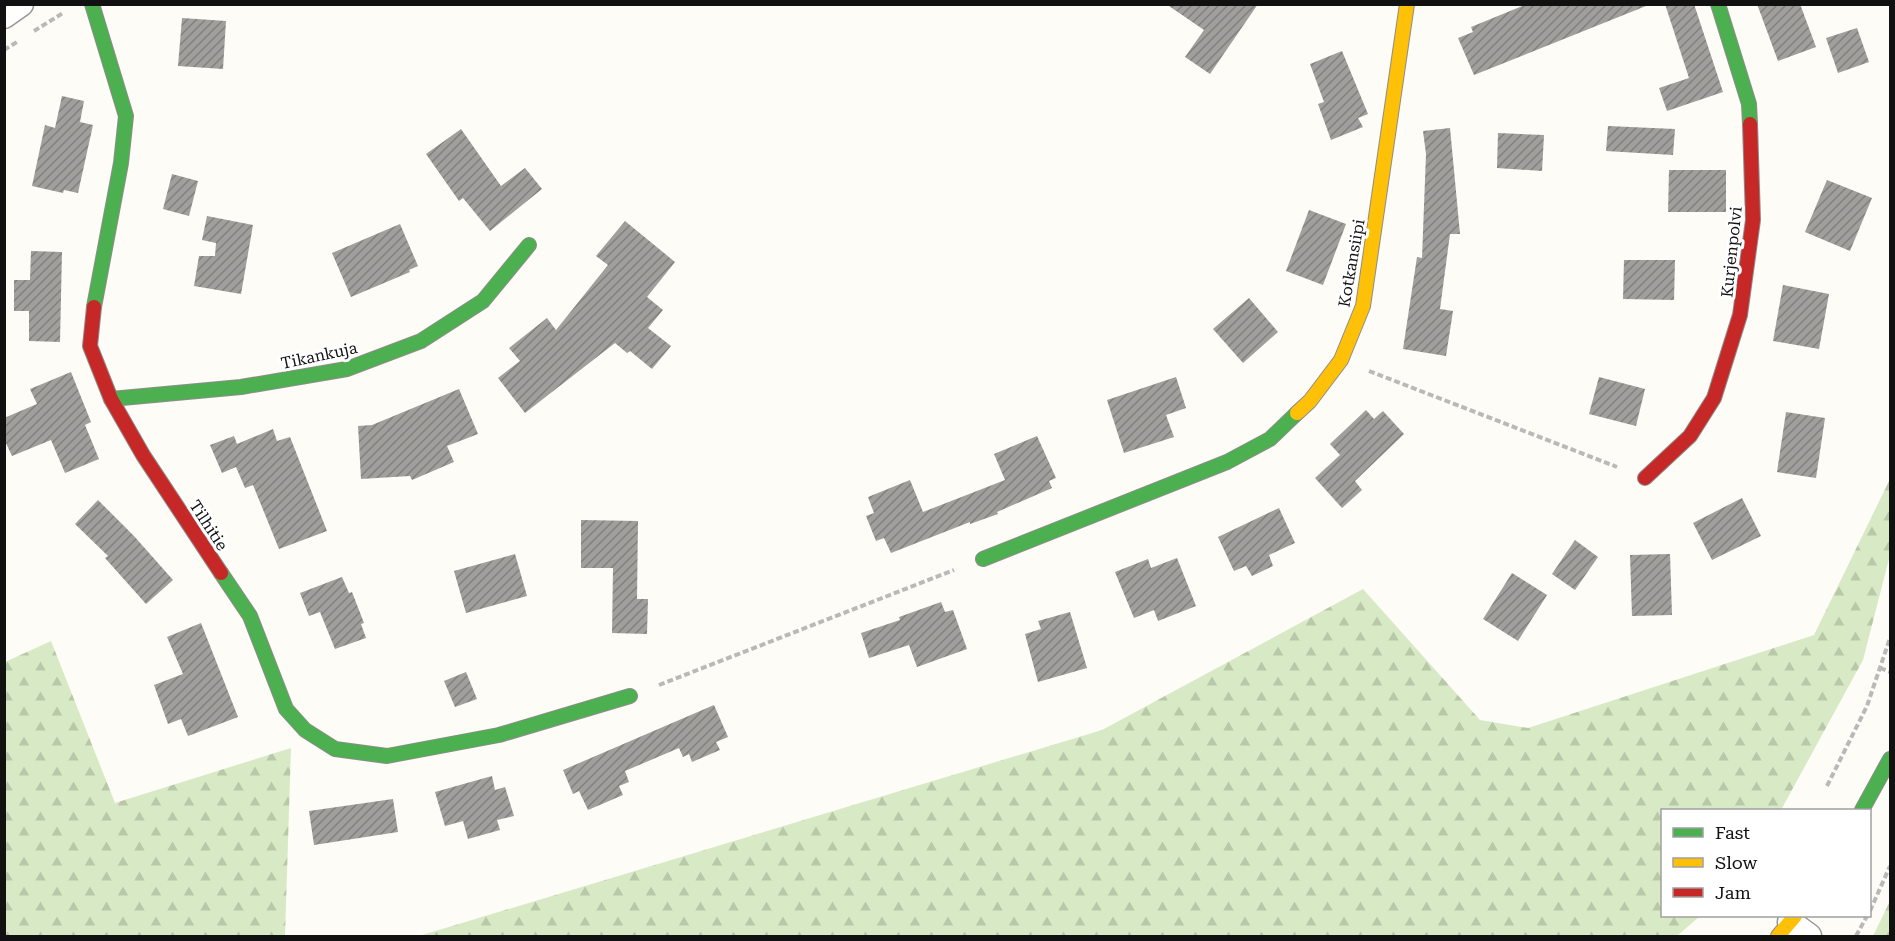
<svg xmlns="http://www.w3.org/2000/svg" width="1895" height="941" viewBox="0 0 1895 941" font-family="'Roboto Serif',serif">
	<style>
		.forest { fill: url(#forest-firs) }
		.building { fill: url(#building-hatch) }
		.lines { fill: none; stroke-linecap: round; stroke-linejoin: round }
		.street-casing { stroke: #979795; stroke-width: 27 }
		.fast-casing { stroke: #8e8d8b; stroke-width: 16 }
		.slow-casing { stroke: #8e8d8b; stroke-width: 16 }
		.jam-casing { stroke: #8e8d8b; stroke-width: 16 }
		.path { stroke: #b9b9b8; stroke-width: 4; stroke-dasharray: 6 3; stroke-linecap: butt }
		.street { stroke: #fffffe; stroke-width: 24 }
		.fast { stroke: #4caf50; stroke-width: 14 }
		.slow { stroke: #ffc107; stroke-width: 14 }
		.jam { stroke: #c62828; stroke-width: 14 }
		.labels { text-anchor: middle; stroke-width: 6; stroke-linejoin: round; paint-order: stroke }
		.street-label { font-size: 16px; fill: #111; stroke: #fff }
	</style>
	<defs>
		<pattern id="forest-firs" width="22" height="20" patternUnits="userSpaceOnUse" patternTransform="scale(1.5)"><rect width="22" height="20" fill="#d8eac5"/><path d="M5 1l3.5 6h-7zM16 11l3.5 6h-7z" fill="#b8c8a8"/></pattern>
		<pattern id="building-hatch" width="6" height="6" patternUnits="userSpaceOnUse" patternTransform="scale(1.5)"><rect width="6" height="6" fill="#a19f9c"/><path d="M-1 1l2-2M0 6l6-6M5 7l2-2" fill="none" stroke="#82807e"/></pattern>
	</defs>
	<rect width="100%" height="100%" fill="#fdfcf7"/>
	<!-- forest -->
	<g class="forest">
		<path d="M1890,479V555L1863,660L1781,810H1662V916H1700L1677,936H419L1102,730L1363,589L1480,720L1528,728L1814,635Z"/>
		<path d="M51,641L115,803L291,748L285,936H5V662Z"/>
		<path d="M1890,901V936H1873Z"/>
	</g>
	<!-- building -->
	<g class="building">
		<path d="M1166,4H1258L1210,74L1185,57L1204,30Z"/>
		<path d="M1527,4H1646V6L1474,75L1458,38L1473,32L1471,27Z"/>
		<path d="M1665,4H1694L1723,92L1667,111L1659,88L1689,78Z"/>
		<path d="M1757,4H1800L1816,47L1778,61Z"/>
		<path d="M182,18L226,21L223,69L178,66Z"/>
		<path d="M1857,28L1869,62L1838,73L1826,38Z"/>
		<path d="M1342,51L1368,114L1358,118L1363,127L1331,140L1318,104L1324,102L1310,64Z"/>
		<path d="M62,96L84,101L80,122L93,125L78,193L64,190L63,193L32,186L45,125L55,128Z"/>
		<path d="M1608,126L1675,129L1673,155L1606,151Z"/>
		<path d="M1450,128L1460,234H1450L1440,309L1453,311L1446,356L1403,349L1417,257L1422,258L1426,154L1423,131Z"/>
		<path d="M461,129L501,186L525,168L542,189L490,231L463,198L459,201L426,154Z"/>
		<path d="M1498,133L1544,135L1542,171L1497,168Z"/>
		<path d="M1669,170H1726V212H1668Z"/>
		<path d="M172,174L198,181L189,216L163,209Z"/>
		<path d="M1827,180L1872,198L1850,251L1805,232Z"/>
		<path d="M1309,210L1346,224L1323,285L1286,271Z"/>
		<path d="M207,216L253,225L241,294L194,286L199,256H215L216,243L202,240Z"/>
		<path d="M625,221L675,262L647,297L663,310L648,328L671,346L652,369L630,351L627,353L615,343L525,413L498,378L520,361L509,348L547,318L556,330L608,265L596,256Z"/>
		<path d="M400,224L418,266L409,270L410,272L351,297L332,253Z"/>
		<path d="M31,251L62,252L60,342L29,341V311H14V280H30Z"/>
		<path d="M1624,260H1675L1674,300L1623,299Z"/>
		<path d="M1783,285L1829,294L1819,349L1773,341Z"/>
		<path d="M1249,298L1278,332L1243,363L1213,329Z"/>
		<path d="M71,372L91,422L85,425L99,459L65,473L51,440L12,456L4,439V418L37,404L30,389Z"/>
		<path d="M1176,377L1186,408L1166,415L1174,437L1124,453L1107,400Z"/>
		<path d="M1599,377L1645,389L1636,426L1589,414Z"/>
		<path d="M459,389L478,434L447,446L454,462L412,480L410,476L361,479L358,426L372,425Z"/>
		<path d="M1366,410L1374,419L1383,411L1404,434L1355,481L1362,490L1342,508L1315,478L1340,455L1330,444Z"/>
		<path d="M1786,412L1825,418L1816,478L1777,472Z"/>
		<path d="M273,429L277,441L290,437L327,531L279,549L253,485L245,488L236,467L222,473L210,445L234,436L237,444Z"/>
		<path d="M1037,436L1056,478L1049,481L1052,488L997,512L998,514L970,524V522L891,553L884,538L876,541L866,516L874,513L868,497L910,480L923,512L1005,480L994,454Z"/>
		<path d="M1742,498L1761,536L1712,560L1693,523Z"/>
		<path d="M98,500L134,536L173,580L146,604L105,558L108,556L75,524Z"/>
		<path d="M1279,508L1295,543L1269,555L1273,566L1252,576L1246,566L1234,571L1218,537Z"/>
		<path d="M581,520L638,521L637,599H648L647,634L612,633L613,568H581Z"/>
		<path d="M1575,540L1598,557L1575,590L1552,574Z"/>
		<path d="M515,554L527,596L466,613L454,571Z"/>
		<path d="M1670,554L1672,615L1632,616L1630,555Z"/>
		<path d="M1177,558L1196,606L1158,621L1154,610L1134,618L1115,572L1148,559L1151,568Z"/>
		<path d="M1512,573L1547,595L1518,641L1483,619Z"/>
		<path d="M342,577L349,593L352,592L364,623L361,624L366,638L335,649L320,612L309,616L300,593Z"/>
		<path d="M941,602L945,612L953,610L967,649L917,667L909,645L869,658L861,633L900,620L899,617Z"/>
		<path d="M1070,612L1087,668L1038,682L1025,634L1041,629L1038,621Z"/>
		<path d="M201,623L238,717L188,736L181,719L168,724L154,685L183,674L167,637Z"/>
		<path d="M466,672L477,699L455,707L444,681Z"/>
		<path d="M714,705L728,737L716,742L720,750L692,762L689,754L683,757L679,748L625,771L629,782L619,786L623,795L588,810L579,791L573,794L563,770Z"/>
		<path d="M492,776L495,790L505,787L514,816L497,820L500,830L468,839L463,821L445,826L435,792Z"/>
		<path d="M393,799L398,832L314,845L309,811Z"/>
	</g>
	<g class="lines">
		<!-- street casing -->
		<g class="street-casing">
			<g id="street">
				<path d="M4,16L21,4"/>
				<path d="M1790,922L1809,936"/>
			</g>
		</g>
		<!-- fast casing -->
		<g class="fast-casing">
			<g id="fast">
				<path d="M92,4L126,116L121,163L94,307"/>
				<path d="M1718,4L1749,104L1750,124"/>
				<path d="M111,399L241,387L347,369L421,341L483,301L529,245"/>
				<path d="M983,559L1227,462L1270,439L1297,413"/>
				<path d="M221,573L250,616L286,709L305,730L335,749L387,756L499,735L630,696"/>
				<path d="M1862,810L1890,759"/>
			</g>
		</g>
		<!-- slow casing -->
		<g class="slow-casing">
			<g id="slow">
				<path d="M1297,413L1310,401L1341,360L1363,306L1407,4"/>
				<path d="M1778,936L1795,916"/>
			</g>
		</g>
		<!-- jam casing -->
		<g class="jam-casing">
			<g id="jam">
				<path d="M94,307L90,346L111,399L143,455L221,573"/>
				<path d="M1645,478L1690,436L1714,398L1740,315L1753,220L1750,124"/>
			</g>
		</g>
		<!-- path -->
		<g class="path">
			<path d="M34,31L63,13"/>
			<path d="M4,50L17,42"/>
			<path d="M1369,371L1617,467"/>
			<path d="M1880,668L1890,672"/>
			<path d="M659,685L954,570"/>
			<path d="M1827,786L1867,706L1890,638"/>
			<path d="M1870,911L1890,866"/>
			<path d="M1856,936L1867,916"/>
		</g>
		<!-- street -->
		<use href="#street" class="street"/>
		<!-- fast -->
		<use href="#fast" class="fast"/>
		<!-- slow -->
		<use href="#slow" class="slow"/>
		<!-- jam -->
		<use href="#jam" class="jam"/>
	</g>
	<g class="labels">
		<!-- street labels -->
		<g class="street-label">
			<text transform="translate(1731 252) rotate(-84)" y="6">Kurjenpolvi</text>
			<text transform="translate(1351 263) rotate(-80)" y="6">Kotkansiipi</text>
			<text transform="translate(319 355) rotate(-12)" y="6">Tikankuja</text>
			<text transform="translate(209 525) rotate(57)" y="6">Tilhitie</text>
		</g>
	</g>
	<!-- border -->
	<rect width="1895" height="941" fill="none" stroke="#111111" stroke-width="12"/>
	<!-- legend -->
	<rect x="1661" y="809" width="210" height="108" fill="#ffffff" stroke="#a0a0a0" stroke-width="1.5"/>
	<rect x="1673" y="828" width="30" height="9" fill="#4caf50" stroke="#a0a0a0" stroke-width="1.5"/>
	<text x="1715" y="839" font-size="18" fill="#111111">Fast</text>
	<rect x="1673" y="858" width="30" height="9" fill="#ffc107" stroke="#a0a0a0" stroke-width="1.5"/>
	<text x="1715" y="869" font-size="18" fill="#111111">Slow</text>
	<rect x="1673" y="888" width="30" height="9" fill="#c62828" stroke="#a0a0a0" stroke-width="1.5"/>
	<text x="1715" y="899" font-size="18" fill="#111111">Jam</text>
</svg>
